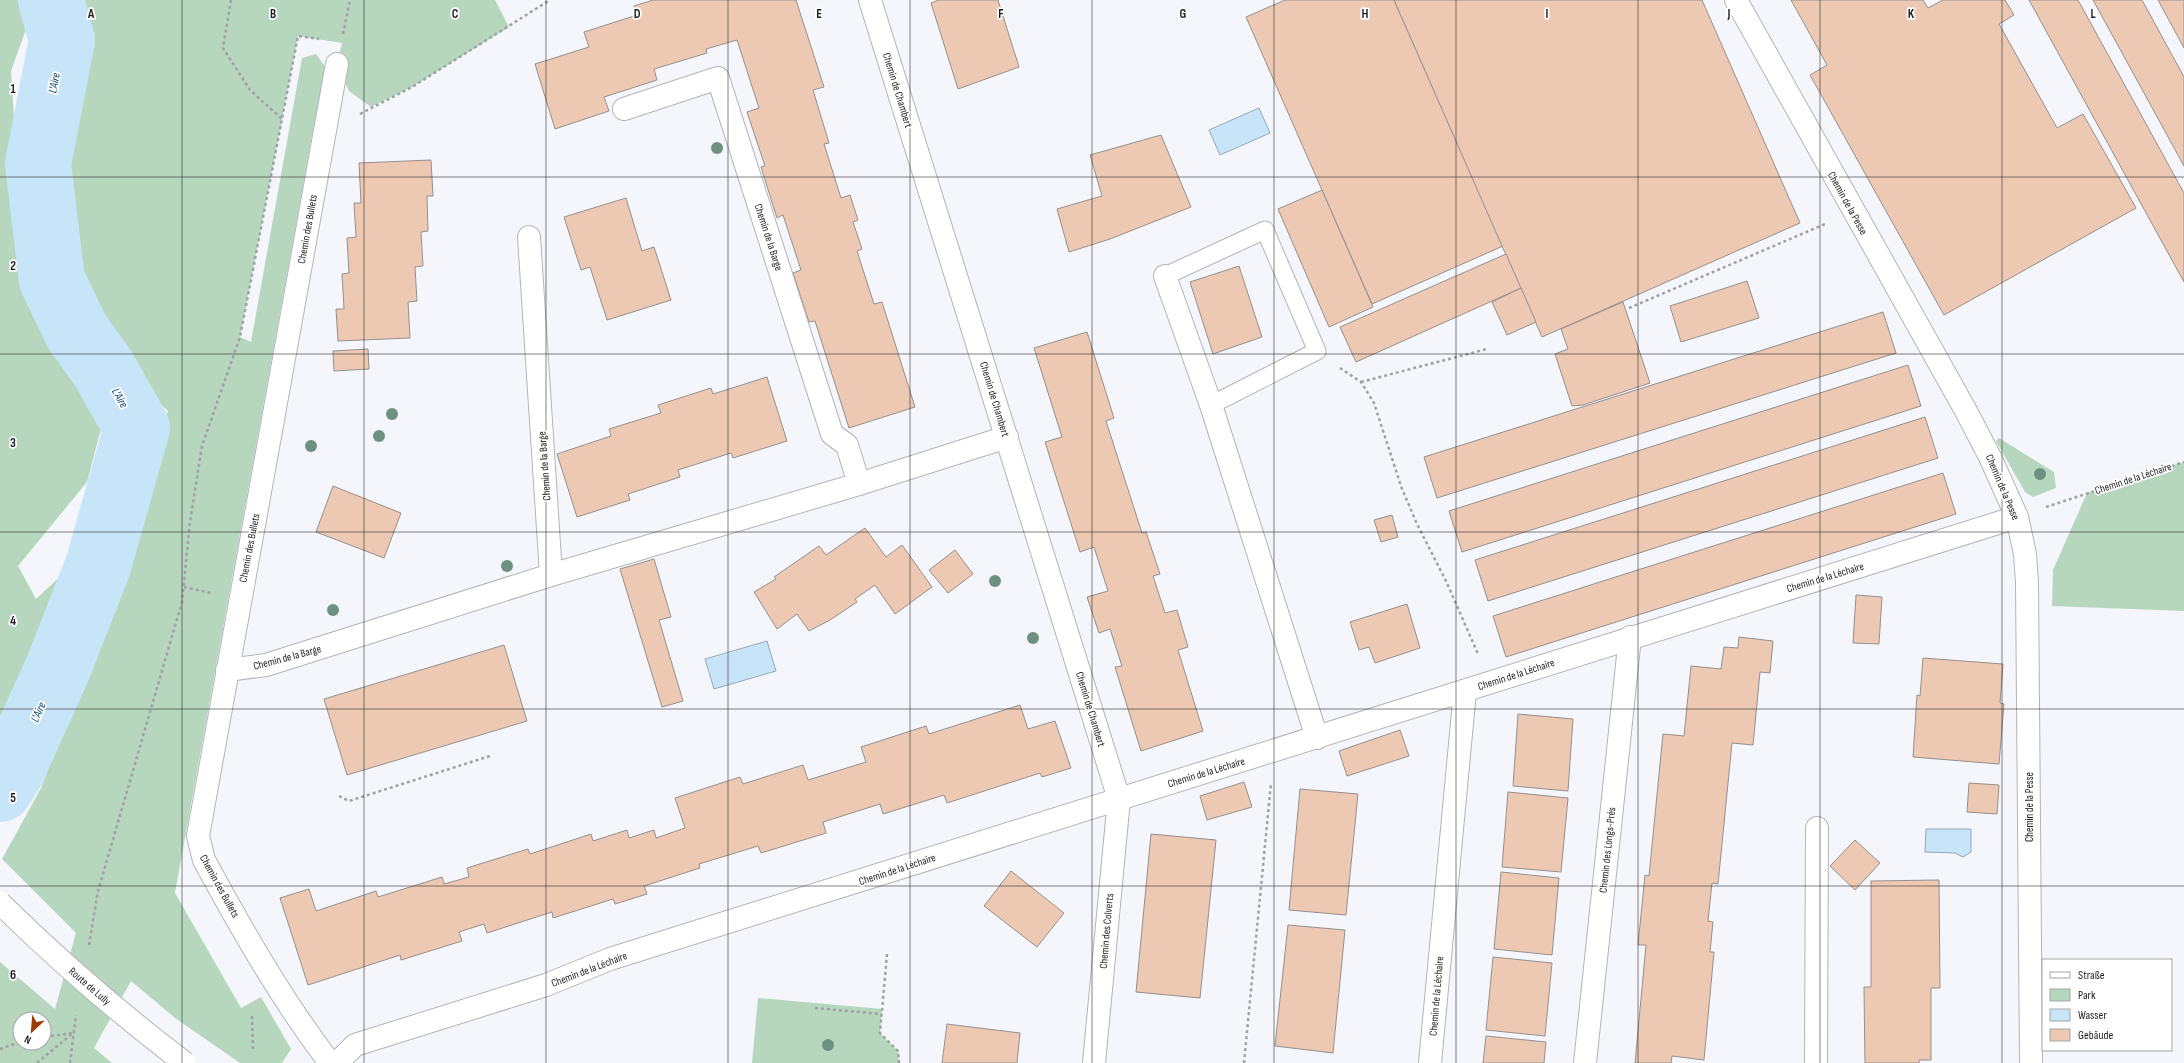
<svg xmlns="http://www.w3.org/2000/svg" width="2184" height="1063" viewBox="0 0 2184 1063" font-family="'Sofia Sans Condensed',sans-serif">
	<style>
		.green { fill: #b6d6be; fill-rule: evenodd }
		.water { fill: #c8e4f9; stroke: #95a8b8 }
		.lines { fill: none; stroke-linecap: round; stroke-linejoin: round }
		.river { stroke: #c8e4f9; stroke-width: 66 }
		.building { fill: #edc8b2; stroke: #94908e }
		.service-casing { stroke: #b3b4b8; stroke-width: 19 }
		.pedestrian-casing { stroke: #b3b4b8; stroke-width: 24 }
		.minor-casing { stroke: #b3b4b8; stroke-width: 24 }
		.path { stroke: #a0a1a5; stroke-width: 2.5; stroke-dasharray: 3 3; stroke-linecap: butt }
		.service { stroke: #fff; stroke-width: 17 }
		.pedestrian { stroke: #fff; stroke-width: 22 }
		.minor { stroke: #fff; stroke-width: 22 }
		.secondary-bridge-casing { stroke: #b3b4b8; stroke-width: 24; stroke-linecap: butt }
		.secondary-bridge { stroke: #fff; stroke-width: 22 }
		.tree { fill: #6e9080 }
		.grid { fill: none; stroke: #1d1d1f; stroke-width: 1; stroke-opacity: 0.55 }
		.labels { text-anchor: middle; stroke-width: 3.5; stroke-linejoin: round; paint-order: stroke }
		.street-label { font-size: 11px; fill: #1d1d1f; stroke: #fff }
		.water-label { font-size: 12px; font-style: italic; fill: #0e486b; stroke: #fff }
		.grid-label { font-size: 13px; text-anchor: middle; font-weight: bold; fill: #1d1d1f; stroke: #fff; stroke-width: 3.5; stroke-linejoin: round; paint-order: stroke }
	</style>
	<rect width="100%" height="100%" fill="#f5f6fb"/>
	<!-- green -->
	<g class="green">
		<path d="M0,0H29V3L25,32L11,71L21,226L49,323L66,334L76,369L102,425L87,482L18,566L36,599L65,572L76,590L7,734L0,736Z"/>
		<path d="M73,0H495L509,27L412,87L371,107L349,91L337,64L342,43L298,36L240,337L251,342L302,58L316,54L326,68L313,130L175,893L241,1008L261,997L291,1049L282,1063H240L175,1018L131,981L94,1048L112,1063H0V962L55,1009L76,933L2,859L41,788L99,636L130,548L168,411L120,370L82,307L63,253L54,200V149L75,39ZM20,1019H44V1043H20Z"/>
		<path d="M1999,438L2054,472L2056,488L2033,497L2025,492L1996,441Z"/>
		<path d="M2184,462V611L2052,606L2053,570L2087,493Z"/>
		<path d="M758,998L882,1009L880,1033L898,1051L899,1063H752Z"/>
	</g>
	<!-- water -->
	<g class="water">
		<path d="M1259,108L1270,133L1220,155L1209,130Z"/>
		<path d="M767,641L776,671L714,689L705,659Z"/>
		<path d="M1926,829H1971V852L1963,857L1955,853L1925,852Z"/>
	</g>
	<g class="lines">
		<!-- river -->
		<path class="river" d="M0,789L12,770L58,668L98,566L137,428L103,368L77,332L52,280L38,164L62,40L51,0"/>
	</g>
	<!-- building -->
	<g class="building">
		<path d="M653,0H796L824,87L813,90L829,143L824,144L841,198L850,195L858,220L853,222L862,249L857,251L874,304L882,302L915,407L849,428L815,321L809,322L793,273L801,270L783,215L777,218L761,167L765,166L747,112L759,108L737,40L706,49L707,53L654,69L657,80L604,97L609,111L555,129L535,64L589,47L584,32L637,15L634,6Z"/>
		<path d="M939,0H998L1019,67L958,89L931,3Z"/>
		<path d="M1285,0H1394L1503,246L1372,304L1246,17Z"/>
		<path d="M1394,0H1702L1800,223L1542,337Z"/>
		<path d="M1791,0H1923L1928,8L1943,0H2005L2014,15L1999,24L2057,128L2083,114L2136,208L1944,315L1810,75L1827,65Z"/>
		<path d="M2029,0H2078L2184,193V282Z"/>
		<path d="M2093,0H2142L2184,77V166Z"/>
		<path d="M2158,0H2184V48Z"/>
		<path d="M1161,135L1191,207L1110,239L1069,252L1057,209L1102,196L1090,155Z"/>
		<path d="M431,160L433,196H427L428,231L421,232L423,266L415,267L417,301L408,302L410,338L338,341L336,309H344L342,274L349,273L347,238L356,237L354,203H361L359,163Z"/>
		<path d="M1322,190L1373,307L1329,327L1278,209Z"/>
		<path d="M626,198L642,251L654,247L671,300L607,320L590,267L581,270L564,217Z"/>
		<path d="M1506,254L1521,288L1356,362L1340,327Z"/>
		<path d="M1239,266L1262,337L1213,354L1190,282Z"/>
		<path d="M1747,281L1759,318L1681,342L1670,306Z"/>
		<path d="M1521,288L1536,322L1507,335L1492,302Z"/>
		<path d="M1623,302L1650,383L1583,405L1572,406L1555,354L1568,349L1561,329Z"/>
		<path d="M1883,312L1896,353L1437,498L1424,457Z"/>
		<path d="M1087,332L1114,418L1106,421L1142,533L1146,532L1160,574L1153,576L1165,613L1177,610L1188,647L1178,650L1203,731L1141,751L1115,667L1122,666L1110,629L1099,633L1087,597L1108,591L1094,547L1080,552L1045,442L1062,437L1034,348Z"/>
		<path d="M368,349L369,369L334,371L333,351Z"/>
		<path d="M1908,365L1921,406L1462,552L1449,511Z"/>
		<path d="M767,377L787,441L733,458L731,453L678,470L680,477L628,494L630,500L577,517L557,454L611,436L609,429L661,413L658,405L711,388L713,394Z"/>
		<path d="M1925,417L1938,458L1488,601L1475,560Z"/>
		<path d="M1943,473L1956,514L1506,657L1493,616Z"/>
		<path d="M333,486L401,513L384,558L316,532Z"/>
		<path d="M1392,515L1398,537L1381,542L1374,520Z"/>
		<path d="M865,528L886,557L902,545L932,587L895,614L875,585L855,599L857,602L830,620L809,631L797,614L777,629L754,592L776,579L774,577L819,546L826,555Z"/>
		<path d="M955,550L973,574L948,593L929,570Z"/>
		<path d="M654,559L671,617L659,620L683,701L662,707L620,569Z"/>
		<path d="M1856,595L1882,597L1879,644L1853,643Z"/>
		<path d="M1407,604L1420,648L1375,663L1369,647L1359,650L1350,622Z"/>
		<path d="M1739,637L1773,641L1770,673L1760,672L1753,745L1732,743L1718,884L1712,883L1708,921L1713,922L1710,952H1714L1704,1060L1672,1056L1671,1063H1635L1646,945H1638L1645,875L1649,876L1663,734L1684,736L1691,666L1721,669L1724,647L1738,648Z"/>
		<path d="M504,645L527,721L347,775L324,699Z"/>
		<path d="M1923,658L2003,664L2000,703L2004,704L1999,764L1913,757L1917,695L1920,696Z"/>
		<path d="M1020,705L1028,729L1055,721L1071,768L1042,777L1040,773L947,803L944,795L883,814L880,804L823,822L826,833L761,853L758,846L699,864L700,868L644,886L647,894L615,904L613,899L553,918L552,912L487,933L484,924L459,932L462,941L401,960L400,955L308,985L280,898L309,889L316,911L376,891L378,897L442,877L444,884L469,877L467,868L528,849L530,854L591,834L593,841L627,830L629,838L654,830L656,838L685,828L675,798L740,777L743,784L803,765L808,780L866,762L861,747L926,726L929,734Z"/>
		<path d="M1518,714L1573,719L1568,791L1513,786Z"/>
		<path d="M1400,730L1409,756L1347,776L1339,751Z"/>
		<path d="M1244,782L1252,807L1207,820L1200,796Z"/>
		<path d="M1969,783L1999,785L1997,814L1967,812Z"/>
		<path d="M1300,789L1358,794L1346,915L1289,910Z"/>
		<path d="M1508,792L1568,798L1561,872L1502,867Z"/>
		<path d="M1151,834L1216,840L1200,998L1136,992Z"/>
		<path d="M1855,840L1880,863L1855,890L1830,866Z"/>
		<path d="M1011,871L1064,913L1037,947L984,906Z"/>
		<path d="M1501,872L1559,878L1552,955L1494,949Z"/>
		<path d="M1939,880L1940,988H1931V1060H1919V1063H1865L1864,987H1871V881Z"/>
		<path d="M1288,925L1345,930L1333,1053L1275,1046Z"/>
		<path d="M1493,957L1552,963L1545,1036L1486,1030Z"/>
		<path d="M947,1024L1020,1033L1017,1063H942Z"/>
		<path d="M1486,1036L1546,1042L1544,1063H1483Z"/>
	</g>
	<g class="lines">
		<!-- service casing -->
		<g class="service-casing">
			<path id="service" d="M1165,276L1265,230L1317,351L1211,405"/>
		</g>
		<!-- pedestrian casing -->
		<g class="pedestrian-casing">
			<path id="pedestrian" d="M624,109L718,78L832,434L847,445L859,484"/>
		</g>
		<!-- minor casing -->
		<g class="minor-casing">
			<g id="minor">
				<path d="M870,0L1119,799L1094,1063"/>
				<path d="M1736,0L1966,411L1990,457L2017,517L2025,554L2027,582L2031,1063"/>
				<path d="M529,237L551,575"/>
				<path d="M1165,276L1211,405L1317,738"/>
				<path d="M227,670L266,665L551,575L859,484L1007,437"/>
				<path d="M330,1063C282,1000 242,930 204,860L198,836L337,64"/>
				<path d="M337,1063L355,1045L546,985L610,959L2017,517"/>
				<path d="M1430,1063L1465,691"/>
				<path d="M1585,1063L1630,637"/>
				<path d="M1816,1063L1817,828"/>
			</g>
		</g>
		<!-- path -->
		<g class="path">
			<path d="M231,0L223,48L250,90L282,119"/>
			<path d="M343,34L350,0"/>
			<path d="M360,114L412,87L550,0"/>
			<path d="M1629,308L1825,224"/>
			<path d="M1340,368L1361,382L1374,403L1402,489L1417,524L1446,581L1478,654"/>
			<path d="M1361,382L1487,349"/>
			<path d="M2046,507L2184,462"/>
			<path d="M184,587L211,593"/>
			<path d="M339,796L349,801L490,756"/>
			<path d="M89,945L98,891L182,602L190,522L202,446L240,337L298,36L319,39"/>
			<path d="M887,954L880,1033L898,1051L899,1063"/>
			<path d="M815,1008L881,1014"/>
			<path d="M252,1016L253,1049"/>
			<path d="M0,1049L20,1042"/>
			<path d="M37,1063L73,1033L44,1037"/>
			<path d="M70,1063L76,1015"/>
			<path d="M1244,1063L1271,783"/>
		</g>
		<!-- service -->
		<use href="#service" class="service"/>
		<!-- pedestrian -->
		<use href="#pedestrian" class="pedestrian"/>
		<!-- minor -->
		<use href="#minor" class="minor"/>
		<!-- secondary-bridge casing -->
		<g class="secondary-bridge-casing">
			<path id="secondary-bridge" d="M0,903C58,960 120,1014 185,1063"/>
		</g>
		<!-- secondary-bridge -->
		<use href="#secondary-bridge" class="secondary-bridge"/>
	</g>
	<!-- trees -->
	<g class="tree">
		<circle cx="717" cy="148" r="6"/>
		<circle cx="392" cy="414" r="6"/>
		<circle cx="379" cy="436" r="6"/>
		<circle cx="311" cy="446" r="6"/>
		<circle cx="2040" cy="474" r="6"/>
		<circle cx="507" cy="566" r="6"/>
		<circle cx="995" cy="581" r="6"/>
		<circle cx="333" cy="610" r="6"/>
		<circle cx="1033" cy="638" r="6"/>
		<circle cx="828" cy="1045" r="6"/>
	</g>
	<!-- grid -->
	<path class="grid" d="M182,0V1063M364,0V1063M546,0V1063M728,0V1063M910,0V1063M1092,0V1063M1274,0V1063M1456,0V1063M1638,0V1063M1820,0V1063M2002,0V1063M0,177H2184M0,354H2184M0,532H2184M0,709H2184M0,886H2184"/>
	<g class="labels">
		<!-- street labels -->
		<g class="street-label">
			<text transform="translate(898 90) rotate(73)" y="4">Chemin de Chambert</text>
			<text transform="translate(1848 203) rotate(61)" y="4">Chemin de la Pesse</text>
			<text transform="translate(307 229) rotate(-80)" y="4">Chemin des Bullets</text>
			<text transform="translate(769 237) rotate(72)" y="4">Chemin de la Barge</text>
			<text transform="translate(995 399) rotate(73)" y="4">Chemin de Chambert</text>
			<text transform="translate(544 466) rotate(-94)" y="4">Chemin de la Barge</text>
			<text transform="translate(2133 478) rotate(-18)" y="4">Chemin de la Léchaire</text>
			<text transform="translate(2003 487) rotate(67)" y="4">Chemin de la Pesse</text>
			<text transform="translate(249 548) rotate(-79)" y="4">Chemin des Bullets</text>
			<text transform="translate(1825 577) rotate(-17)" y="4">Chemin de la Léchaire</text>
			<text transform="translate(287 657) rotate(-15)" y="4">Chemin de la Barge</text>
			<text transform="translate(1516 674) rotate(-18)" y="4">Chemin de la Léchaire</text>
			<text transform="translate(1091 709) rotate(73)" y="4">Chemin de Chambert</text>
			<text transform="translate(1206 772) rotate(-17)" y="4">Chemin de la Léchaire</text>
			<text transform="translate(2029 807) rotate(-90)" y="4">Chemin de la Pesse</text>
			<text transform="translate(1607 850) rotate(-84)" y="4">Chemin des Longs-Prés</text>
			<text transform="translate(897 869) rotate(-18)" y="4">Chemin de la Léchaire</text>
			<text transform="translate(220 886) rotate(61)" y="4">Chemin des Bullets</text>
			<text transform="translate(1106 931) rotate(-85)" y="4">Chemin des Colverts</text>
			<text transform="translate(589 969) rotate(-21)" y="4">Chemin de la Léchaire</text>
			<text transform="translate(90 986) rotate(41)" y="4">Route de Lully</text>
			<text transform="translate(1436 996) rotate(-85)" y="4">Chemin de la Léchaire</text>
		</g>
		<!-- water labels -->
		<g class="water-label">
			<text transform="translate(54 83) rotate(-79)" y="4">L'Aire</text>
			<text transform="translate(120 398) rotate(60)" y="4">L'Aire</text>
			<text transform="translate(38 712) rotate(-66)" y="4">L'Aire</text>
		</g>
	</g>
	<g class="grid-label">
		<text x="91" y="18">A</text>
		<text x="273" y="18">B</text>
		<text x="455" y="18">C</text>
		<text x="637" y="18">D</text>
		<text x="819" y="18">E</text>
		<text x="1001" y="18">F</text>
		<text x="1183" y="18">G</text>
		<text x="1365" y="18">H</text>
		<text x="1547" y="18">I</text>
		<text x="1729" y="18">J</text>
		<text x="1911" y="18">K</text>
		<text x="2093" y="18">L</text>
		<text x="13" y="93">1</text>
		<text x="13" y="270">2</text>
		<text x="13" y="447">3</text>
		<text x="13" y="625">4</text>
		<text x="13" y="802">5</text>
		<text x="13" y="979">6</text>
	</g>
	<!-- legend -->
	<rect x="2042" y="959" width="130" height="92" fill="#ffffff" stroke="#a5a5a5"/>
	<rect x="2050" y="972" width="20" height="6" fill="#ffffff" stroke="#a5a5a5"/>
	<text x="2078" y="979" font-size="12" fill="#1d1d1f">Straße</text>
	<rect x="2050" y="989" width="20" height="12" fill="#b6d6be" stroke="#a5a5a5"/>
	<text x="2078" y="999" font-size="12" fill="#1d1d1f">Park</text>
	<rect x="2050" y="1009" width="20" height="12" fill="#c8e4f9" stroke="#a5a5a5"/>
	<text x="2078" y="1019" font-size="12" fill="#1d1d1f">Wasser</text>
	<rect x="2050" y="1029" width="20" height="12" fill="#edc8b2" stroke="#a5a5a5"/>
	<text x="2078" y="1039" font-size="12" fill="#1d1d1f">Gebäude</text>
	<!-- north arrow -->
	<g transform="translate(32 1031) rotate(206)"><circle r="19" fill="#ffffff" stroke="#a5a5a5"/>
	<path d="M0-3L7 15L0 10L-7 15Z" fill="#9d3a03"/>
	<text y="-6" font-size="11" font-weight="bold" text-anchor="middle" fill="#1d1d1f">N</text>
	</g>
</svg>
